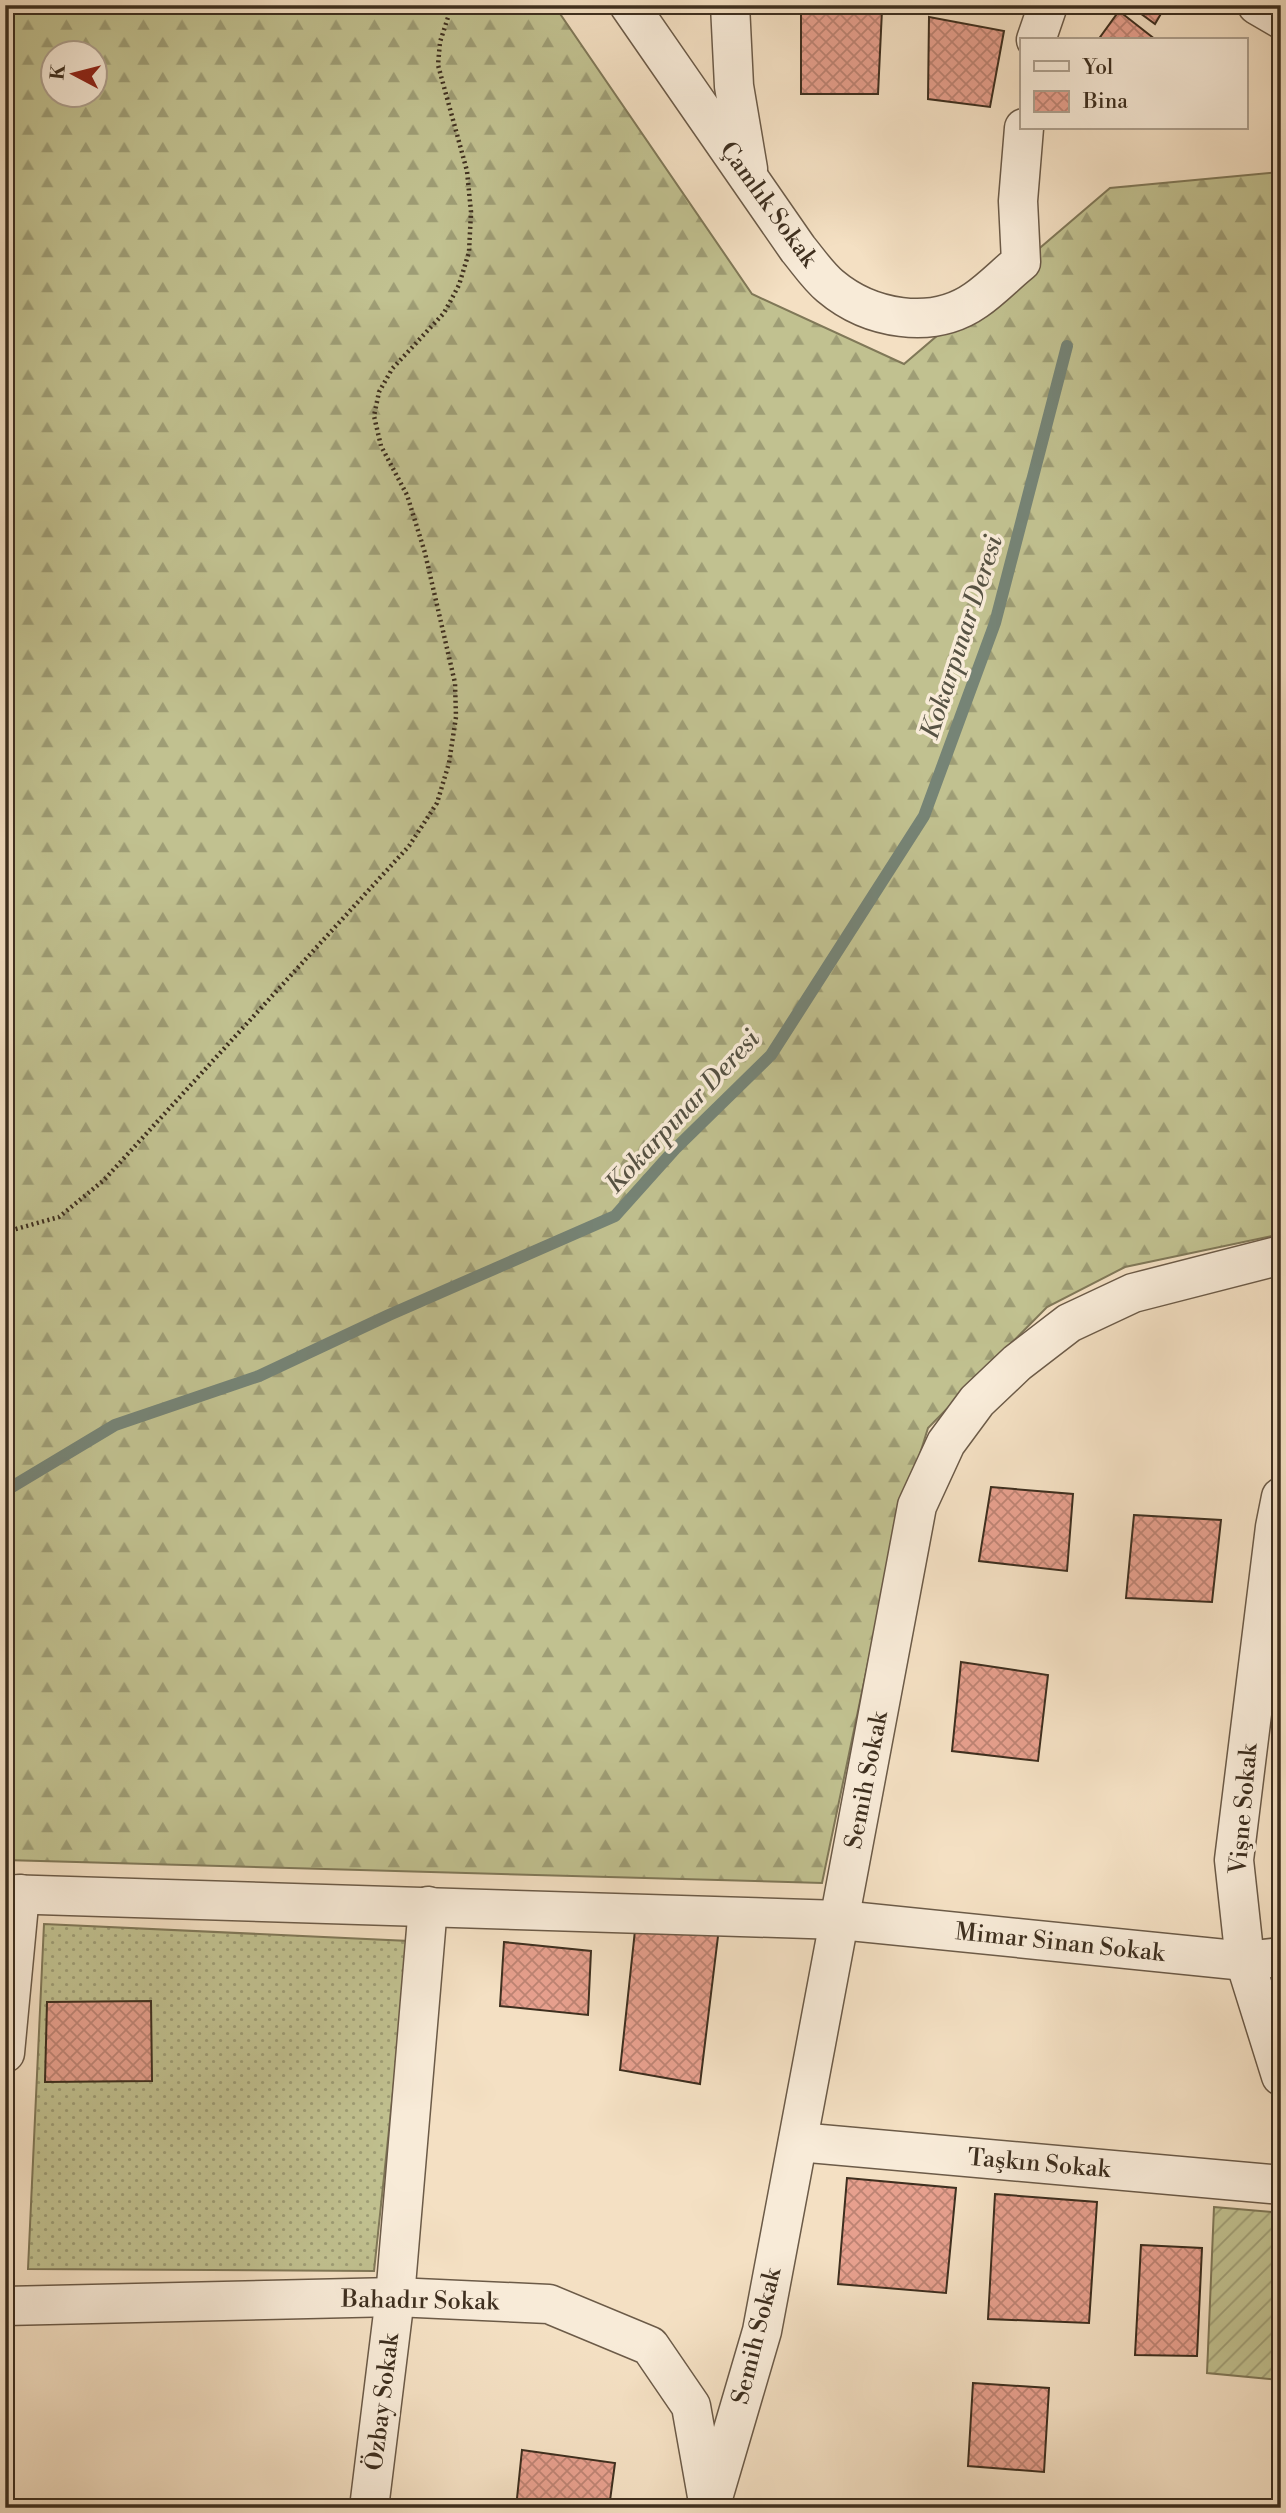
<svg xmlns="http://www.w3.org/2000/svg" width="1286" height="2513" viewBox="0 0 1286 2513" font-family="'Libre Bodoni',serif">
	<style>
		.grass { fill: url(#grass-dots); stroke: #807858; stroke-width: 2 }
		.forest { fill: url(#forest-firs); stroke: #807858; stroke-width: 2; fill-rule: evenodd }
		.garden { fill: url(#garden-furrows); stroke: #807858; stroke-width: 2 }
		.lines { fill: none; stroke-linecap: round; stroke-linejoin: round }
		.stream { stroke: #768476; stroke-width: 12 }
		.building { fill: url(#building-cross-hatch); stroke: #3e2f1f; stroke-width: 2 }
		.minor-casing { stroke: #6c5b48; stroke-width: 41 }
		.path { stroke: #3e2f1f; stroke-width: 4.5; stroke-dasharray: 2 3.5; stroke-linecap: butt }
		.minor { stroke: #f8ebd8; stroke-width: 38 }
		.labels { text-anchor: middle; stroke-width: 7; stroke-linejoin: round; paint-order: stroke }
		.street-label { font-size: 24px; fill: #3e2f1f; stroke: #f8ebd8 }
		.water-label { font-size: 26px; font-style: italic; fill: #565243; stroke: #f8ebd8 }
	</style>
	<defs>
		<pattern id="grass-dots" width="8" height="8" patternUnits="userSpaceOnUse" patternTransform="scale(1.75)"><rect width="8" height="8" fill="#c1c190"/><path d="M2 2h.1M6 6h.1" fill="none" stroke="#9e9d75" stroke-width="1.8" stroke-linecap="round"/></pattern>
		<pattern id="forest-firs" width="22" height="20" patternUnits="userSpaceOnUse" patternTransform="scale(1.75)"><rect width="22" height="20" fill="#c1c190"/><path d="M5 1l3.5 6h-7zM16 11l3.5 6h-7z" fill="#9e9d75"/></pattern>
		<pattern id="garden-furrows" width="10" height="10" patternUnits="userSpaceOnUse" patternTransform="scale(1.75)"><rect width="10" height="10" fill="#c1c190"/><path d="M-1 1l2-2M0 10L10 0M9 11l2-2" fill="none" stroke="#9e9d75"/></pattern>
		<pattern id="building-cross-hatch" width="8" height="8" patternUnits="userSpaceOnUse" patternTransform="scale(1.75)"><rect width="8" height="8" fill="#e7a08e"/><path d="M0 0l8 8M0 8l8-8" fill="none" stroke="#bd8373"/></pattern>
	</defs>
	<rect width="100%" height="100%" fill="#f4e0c3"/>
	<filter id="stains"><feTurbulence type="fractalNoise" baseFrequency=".00286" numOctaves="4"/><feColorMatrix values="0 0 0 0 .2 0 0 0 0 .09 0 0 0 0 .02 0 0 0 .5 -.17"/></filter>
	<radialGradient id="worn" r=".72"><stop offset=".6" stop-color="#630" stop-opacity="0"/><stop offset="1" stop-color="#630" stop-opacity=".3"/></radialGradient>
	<!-- grass -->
	<path class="grass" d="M44,1924L409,1941L374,2271L28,2269Z"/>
	<!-- forest -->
	<path class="forest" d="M5,5H554L752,294L904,364L1110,188L1281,172V1234L1125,1267L1047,1307L928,1428L895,1534L822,1883L5,1860ZM52,52H94V94H52Z"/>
	<!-- garden -->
	<path class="garden" d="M1214,2207L1273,2212L1281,2218V2380L1207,2373Z"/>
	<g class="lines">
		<!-- stream -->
		<path class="stream" d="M5,1491L115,1425L259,1376L389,1315L615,1216L675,1149L771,1055L924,816L995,623L1067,346"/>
	</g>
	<!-- building -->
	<g class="building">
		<path d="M1129,5H1166L1155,24Z"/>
		<path d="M801,7L882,10L878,94H801Z"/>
		<path d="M1119,11L1156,40H1098Z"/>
		<path d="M929,17L1004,31L990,107L928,99Z"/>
		<path d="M991,1487L1073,1494L1067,1571L979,1561Z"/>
		<path d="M1134,1515L1221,1520L1212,1602L1126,1598Z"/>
		<path d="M961,1662L1048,1675L1038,1761L952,1751Z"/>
		<path d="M636,1921L719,1928L700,2084L620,2070Z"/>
		<path d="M504,1942L591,1951L588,2015L500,2006Z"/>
		<path d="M151,2001L152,2081L45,2082L47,2002Z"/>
		<path d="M847,2178L956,2188L946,2293L838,2284Z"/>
		<path d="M995,2194L1097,2202L1089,2323L988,2319Z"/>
		<path d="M1141,2245L1202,2248L1197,2356L1135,2355Z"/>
		<path d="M973,2383L1049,2388L1044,2472L968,2466Z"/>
		<path d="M522,2450L615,2463L609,2508H516Z"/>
	</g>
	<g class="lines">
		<!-- minor casing -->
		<g class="minor-casing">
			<g id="minor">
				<path d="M629,5L798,249C808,261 818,276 830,286C869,319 932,331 976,300C992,289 1006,274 1021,262L1018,201L1024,128"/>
				<path d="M730,5L734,86L748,169"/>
				<path d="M1257,5L1281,19"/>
				<path d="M1036,40L1048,5"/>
				<path d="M1281,1497L1275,1527L1234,1860L1245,1961L1281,2076"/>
				<path d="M5,1894L840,1920L1245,1961L1281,1957"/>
				<path d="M5,2053L20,1894"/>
				<path d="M798,2142L1281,2185"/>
				<path d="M5,2306L395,2297L549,2304L650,2346L691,2406L708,2502"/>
				<path d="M369,2508L395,2297L428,1906"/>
				<path d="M710,2508L762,2331L917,1506L946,1443L977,1401L1017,1363L1069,1323L1133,1293L1281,1255"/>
			</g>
		</g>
		<!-- path -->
		<path class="path" d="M5,1232L59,1217L104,1180L409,846L437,803L449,763L456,717L455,683L425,553L407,495L381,446L374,416L379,392L392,369L444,313L459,285L469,252L471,212L467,171L438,65L440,42L452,5"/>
		<!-- minor -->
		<use href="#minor" class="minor"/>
	</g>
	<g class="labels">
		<!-- street labels -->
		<g class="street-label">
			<text transform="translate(769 204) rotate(54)" y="8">Çamlık Sokak</text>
			<text transform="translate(866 1780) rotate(-79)" y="8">Semih Sokak</text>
			<text transform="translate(1243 1809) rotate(-85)" y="8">Vişne Sokak</text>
			<text transform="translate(1060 1942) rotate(6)" y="8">Mimar Sinan Sokak</text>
			<text transform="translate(1039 2163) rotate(5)" y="8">Taşkın Sokak</text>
			<text transform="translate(420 2300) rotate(1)" y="8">Bahadır Sokak</text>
			<text transform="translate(756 2336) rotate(-76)" y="8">Semih Sokak</text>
			<text transform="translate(382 2402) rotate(-83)" y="8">Özbay Sokak</text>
		</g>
		<!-- water labels -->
		<g class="water-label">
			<text transform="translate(961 637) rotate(-72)" y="9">Kokarpınar Deresi</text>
			<text transform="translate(682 1111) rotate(-47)" y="9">Kokarpınar Deresi</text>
		</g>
	</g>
	<!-- margin -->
	<rect width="1286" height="2513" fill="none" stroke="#f4e0c3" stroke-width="28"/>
	<rect x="7" y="7" width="1272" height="2499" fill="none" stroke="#3e2f1f" stroke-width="3.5"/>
	<rect x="14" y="14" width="1258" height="2485" fill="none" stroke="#3e2f1f" stroke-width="2"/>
	<!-- legend -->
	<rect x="1020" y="38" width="228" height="91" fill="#f8ebd8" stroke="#aea08e" stroke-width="2"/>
	<rect x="1034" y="61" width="35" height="10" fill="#f8ebd8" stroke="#aea08e" stroke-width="2"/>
	<text x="1083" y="74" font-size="21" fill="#3e2f1f">Yol</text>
	<rect x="1034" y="91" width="35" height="21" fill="url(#building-cross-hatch)" stroke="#aea08e" stroke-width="2"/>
	<text x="1083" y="108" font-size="21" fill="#3e2f1f">Bina</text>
	<!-- north arrow -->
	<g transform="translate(74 74) rotate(277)"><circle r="33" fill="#f8ebd8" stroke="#aea08e" stroke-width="2"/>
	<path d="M0-5L12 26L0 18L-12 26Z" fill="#8f2418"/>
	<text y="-10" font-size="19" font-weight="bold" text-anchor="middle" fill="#3e2f1f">K</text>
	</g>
	<rect width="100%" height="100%" filter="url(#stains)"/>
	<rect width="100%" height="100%" fill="url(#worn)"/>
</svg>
